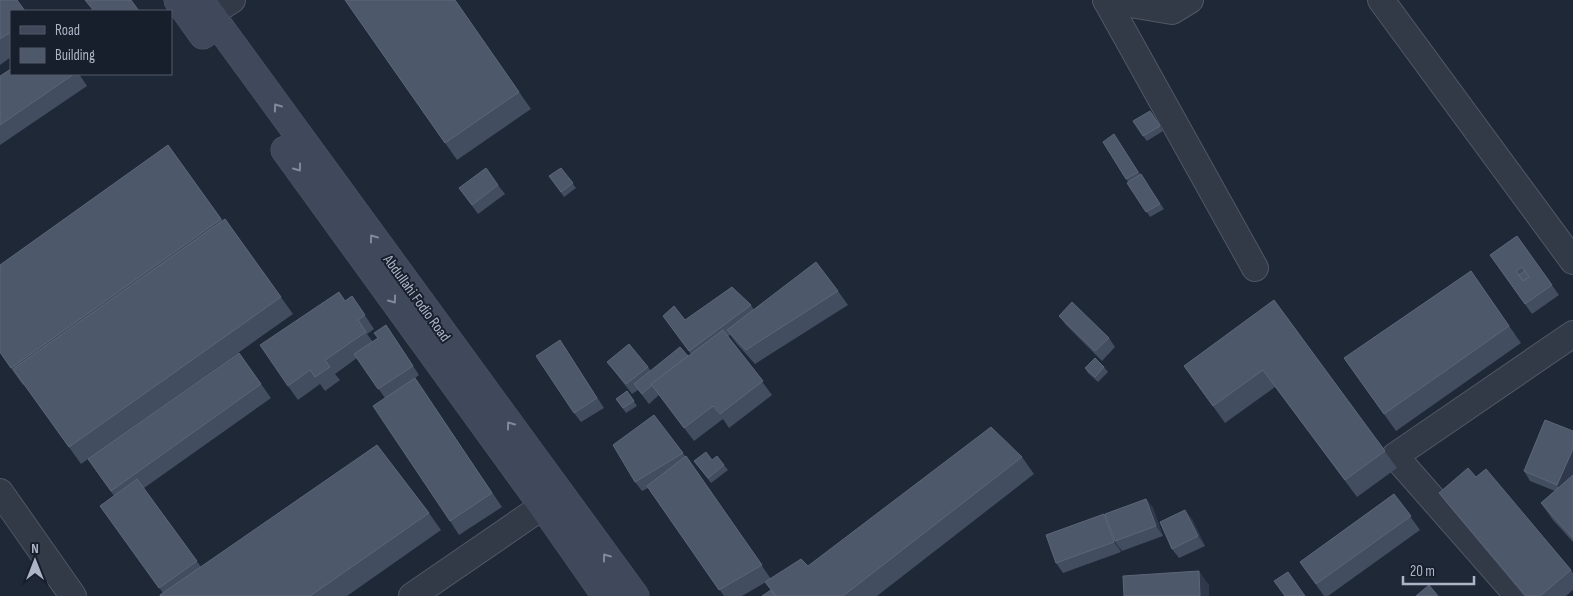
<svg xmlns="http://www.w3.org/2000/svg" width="1573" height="596" viewBox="0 0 1573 596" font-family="'Sofia Sans Condensed',sans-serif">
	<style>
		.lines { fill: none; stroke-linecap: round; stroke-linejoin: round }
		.street-casing { stroke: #505766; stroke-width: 28 }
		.secondary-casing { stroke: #505766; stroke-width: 29 }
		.street { stroke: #323a48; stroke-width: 26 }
		.secondary { stroke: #40485b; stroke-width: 28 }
		.wall { fill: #434d60 }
		.shaded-wall { fill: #30394b }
		.building { fill: #4e586b; stroke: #5d6679; fill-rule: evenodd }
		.oneway { stroke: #81899b }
		.labels { text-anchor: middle; stroke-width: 4; stroke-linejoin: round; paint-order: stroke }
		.street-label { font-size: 15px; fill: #acb4c5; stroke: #181f2c }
	</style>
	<rect width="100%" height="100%" fill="#1f2837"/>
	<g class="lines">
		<!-- street casing -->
		<g class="street-casing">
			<g id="street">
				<path d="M1106,0L1255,268"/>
				<path d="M1106,0L1172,11L1190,0"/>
				<path d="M1381,0L1573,261"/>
				<path d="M210,14L232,0"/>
				<path d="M0,492L73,596"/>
				<path d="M412,596L543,506"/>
				<path d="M1518,596L1395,456L1573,334"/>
			</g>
		</g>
		<!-- secondary casing -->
		<g class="secondary-casing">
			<g id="secondary">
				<path d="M178,0L203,35"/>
				<path d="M200,0L635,596"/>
				<path d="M285,150L543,506L606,596"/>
			</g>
		</g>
		<!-- street -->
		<use href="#street" class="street"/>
		<!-- secondary -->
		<use href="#secondary" class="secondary"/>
	</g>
	<!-- wall -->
	<g class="wall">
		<path d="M0,0L11,11V57L0,65Z"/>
		<path d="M345,0H455L531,109L457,160Z"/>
		<path d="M11,74H79L87,86L0,145V76Z"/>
		<path d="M1150,111L1163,131L1147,141L1143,136Z"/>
		<path d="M1114,134L1140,174L1164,209L1150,217L1103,142Z"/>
		<path d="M168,145L223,221L225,219L293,314L81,464L24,384L23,385L0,353Z"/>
		<path d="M561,168L576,188L564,197L549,176Z"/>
		<path d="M498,185L505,194L478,214L459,188Z"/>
		<path d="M1517,236L1559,295L1532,314L1490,255Z"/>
		<path d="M1471,271L1521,343L1396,431L1344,358Z"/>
		<path d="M838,291L848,305L755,364L737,344L730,335L728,336L772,395L729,428L723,419L694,441L659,395L649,404L638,390L632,394L607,362L648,367L651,371L688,356L691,354L663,316L685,320L751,305L754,310Z"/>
		<path d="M352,296L374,329L367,334L373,342L378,338L386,325L419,375L415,378L502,507L459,535L450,521L385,398L357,358L335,374L340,380L325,391L320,384L298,400L288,386L345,301Z"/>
		<path d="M1274,300L1397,468L1357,497L1275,387L1225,423L1184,366Z"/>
		<path d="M1059,316L1109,338L1115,347L1102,361L1066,325Z"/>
		<path d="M560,340L604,408L581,422L574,413Z"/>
		<path d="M239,353L271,398L144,488L201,567L429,513L441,530L347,596H160L163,593L100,506L114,496L88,459Z"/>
		<path d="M1104,367L1108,372L1098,382L1088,373L1085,368Z"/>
		<path d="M627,391L637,406L626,413L616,399Z"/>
		<path d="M654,415L685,456H686L771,579L808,566L1022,457L1034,474L877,596H762L771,590L766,582L742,596H724L648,488L642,491L635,482Z"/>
		<path d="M1573,431V542L1553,520L1541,503L1555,491L1530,481L1524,471Z"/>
		<path d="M712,460L724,465L728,470L711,483L694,461Z"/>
		<path d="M1476,477L1571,570L1573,573V590L1566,596H1524L1449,506L1439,493Z"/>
		<path d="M1394,494L1420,530L1328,596H1324L1300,562Z"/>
		<path d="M1146,499L1153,508L1163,536L1122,551L1119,547L1121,552L1063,573L1056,563L1104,514L1107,520Z"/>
		<path d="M1192,519L1205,546L1179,558L1172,549Z"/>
	</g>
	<!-- shaded-wall -->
	<g class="shaded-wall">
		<path d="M1573,449V474L1564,495L1557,485Z"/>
		<path d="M1146,499L1153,508L1163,536L1156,526Z"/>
		<path d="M1185,510L1192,519L1205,546L1198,536Z"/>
		<path d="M1104,514L1110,524L1115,541L1119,547L1121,552L1114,542Z"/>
		<path d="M1199,571L1209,585V596H1200Z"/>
	</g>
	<!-- building -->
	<g class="building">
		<path d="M0,0H17L25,11H11V32L0,39Z"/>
		<path d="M85,0H131L139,11H94Z"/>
		<path d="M345,0H455L519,92L445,143Z"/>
		<path d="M11,69V74H74L0,125V76Z"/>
		<path d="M1150,111L1160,126L1143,136L1133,121Z"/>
		<path d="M1114,134L1138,172L1126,179L1103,142Z"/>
		<path d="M168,145L221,219L11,368L0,352V265Z"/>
		<path d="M486,168L498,185L472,205L459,188Z"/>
		<path d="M561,168L573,183L561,192L549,176Z"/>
		<path d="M1141,174L1160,204L1146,212L1127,183Z"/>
		<path d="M225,219L281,297L69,447L13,369Z"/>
		<path d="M1517,236L1552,285L1525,304L1490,255ZM1522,267L1529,277L1523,281L1516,271Z"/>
		<path d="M816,262L838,291L746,350L727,330Z"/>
		<path d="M1471,271L1509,326L1384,414L1344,358Z"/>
		<path d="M1525,271L1529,277L1523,281L1519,275Z"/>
		<path d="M732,287L751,305L689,351L663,316L674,306L685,320Z"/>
		<path d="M339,292L345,301L352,296L365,315L358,320L366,332L325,360L330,367L315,377L310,370L288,386L260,345Z"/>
		<path d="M1274,300L1385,451L1345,480L1263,370L1213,406L1184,366Z"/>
		<path d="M1072,302L1109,338L1095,351L1059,316Z"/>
		<path d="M386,325L413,366L378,389L354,354L378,338L374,333Z"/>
		<path d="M723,330L763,381L720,414L713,406L684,428L651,384Z"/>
		<path d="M560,340L597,398L574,413L536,356Z"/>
		<path d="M629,344L648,367L626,384L607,362Z"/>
		<path d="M680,347L688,356L651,384L652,385L642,394L634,384Z"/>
		<path d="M239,353L261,384L111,491L88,459Z"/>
		<path d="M1095,358L1104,367L1095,377L1085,368Z"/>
		<path d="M415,378L492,493L450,521L373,406Z"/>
		<path d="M627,391L634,401L623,408L616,399Z"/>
		<path d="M654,415L683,453L635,482L613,445Z"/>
		<path d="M1545,420L1573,431V449L1557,485L1524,471Z"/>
		<path d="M991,427L1022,457L843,596H776L765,582L801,559L808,566Z"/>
		<path d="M377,445L429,513L310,596H160V595Z"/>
		<path d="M706,452L712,460L717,456L724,465L708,478L694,461Z"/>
		<path d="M686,456L762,565L719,590L647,486Z"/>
		<path d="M1468,468L1476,477L1486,469L1571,570L1540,596H1526L1439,493Z"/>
		<path d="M1573,475V538L1541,503Z"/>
		<path d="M137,479L197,561L159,588L100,506Z"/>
		<path d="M1394,494L1411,516L1316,584L1300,562Z"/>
		<path d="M1146,499L1156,526L1115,541L1105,514Z"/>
		<path d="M1185,510L1198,536L1172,549L1160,522Z"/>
		<path d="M1104,514L1114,542L1056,563L1046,535Z"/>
		<path d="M1199,571L1200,596H1124L1123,576Z"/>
		<path d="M1288,572L1305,596H1285L1274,581Z"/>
		<path d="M1429,585L1438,596H1416Z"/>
		<path d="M771,590L775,596H762Z"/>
	</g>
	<!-- one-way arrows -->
	<defs><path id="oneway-chevron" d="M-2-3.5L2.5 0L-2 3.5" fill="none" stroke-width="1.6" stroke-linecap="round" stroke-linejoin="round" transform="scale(1.25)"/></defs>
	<g class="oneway">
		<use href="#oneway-chevron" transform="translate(277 107) rotate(-126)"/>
		<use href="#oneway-chevron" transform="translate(298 168) rotate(54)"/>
		<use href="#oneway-chevron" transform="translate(373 238) rotate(-126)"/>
		<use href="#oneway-chevron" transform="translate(393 300) rotate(54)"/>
		<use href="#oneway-chevron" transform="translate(510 425) rotate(-126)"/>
		<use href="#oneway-chevron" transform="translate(606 557) rotate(-126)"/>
	</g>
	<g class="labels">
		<!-- street labels -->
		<g class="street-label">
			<text transform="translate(417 298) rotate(54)" y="5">Abdullahi Fodio Road</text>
		</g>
	</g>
	<!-- legend -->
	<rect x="10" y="10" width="162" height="65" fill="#181f2c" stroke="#535b69"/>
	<rect x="20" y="26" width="25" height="8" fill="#40485b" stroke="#535b69"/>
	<text x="55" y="35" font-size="15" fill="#acb4c5">Road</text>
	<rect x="20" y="48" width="25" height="15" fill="#4e586b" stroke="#535b69"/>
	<text x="55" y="60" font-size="15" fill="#acb4c5">Building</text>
	<!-- north arrow -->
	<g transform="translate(35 561)" stroke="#181f2c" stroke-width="4" paint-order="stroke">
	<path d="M0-4L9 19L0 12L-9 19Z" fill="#acb4c5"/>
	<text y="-8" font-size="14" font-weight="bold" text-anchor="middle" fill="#acb4c5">N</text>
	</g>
	<!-- scale -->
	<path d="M1403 576v8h71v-8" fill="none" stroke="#acb4c5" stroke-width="2.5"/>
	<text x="1410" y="576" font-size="15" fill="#acb4c5" stroke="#181f2c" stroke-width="4" paint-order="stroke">20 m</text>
</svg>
